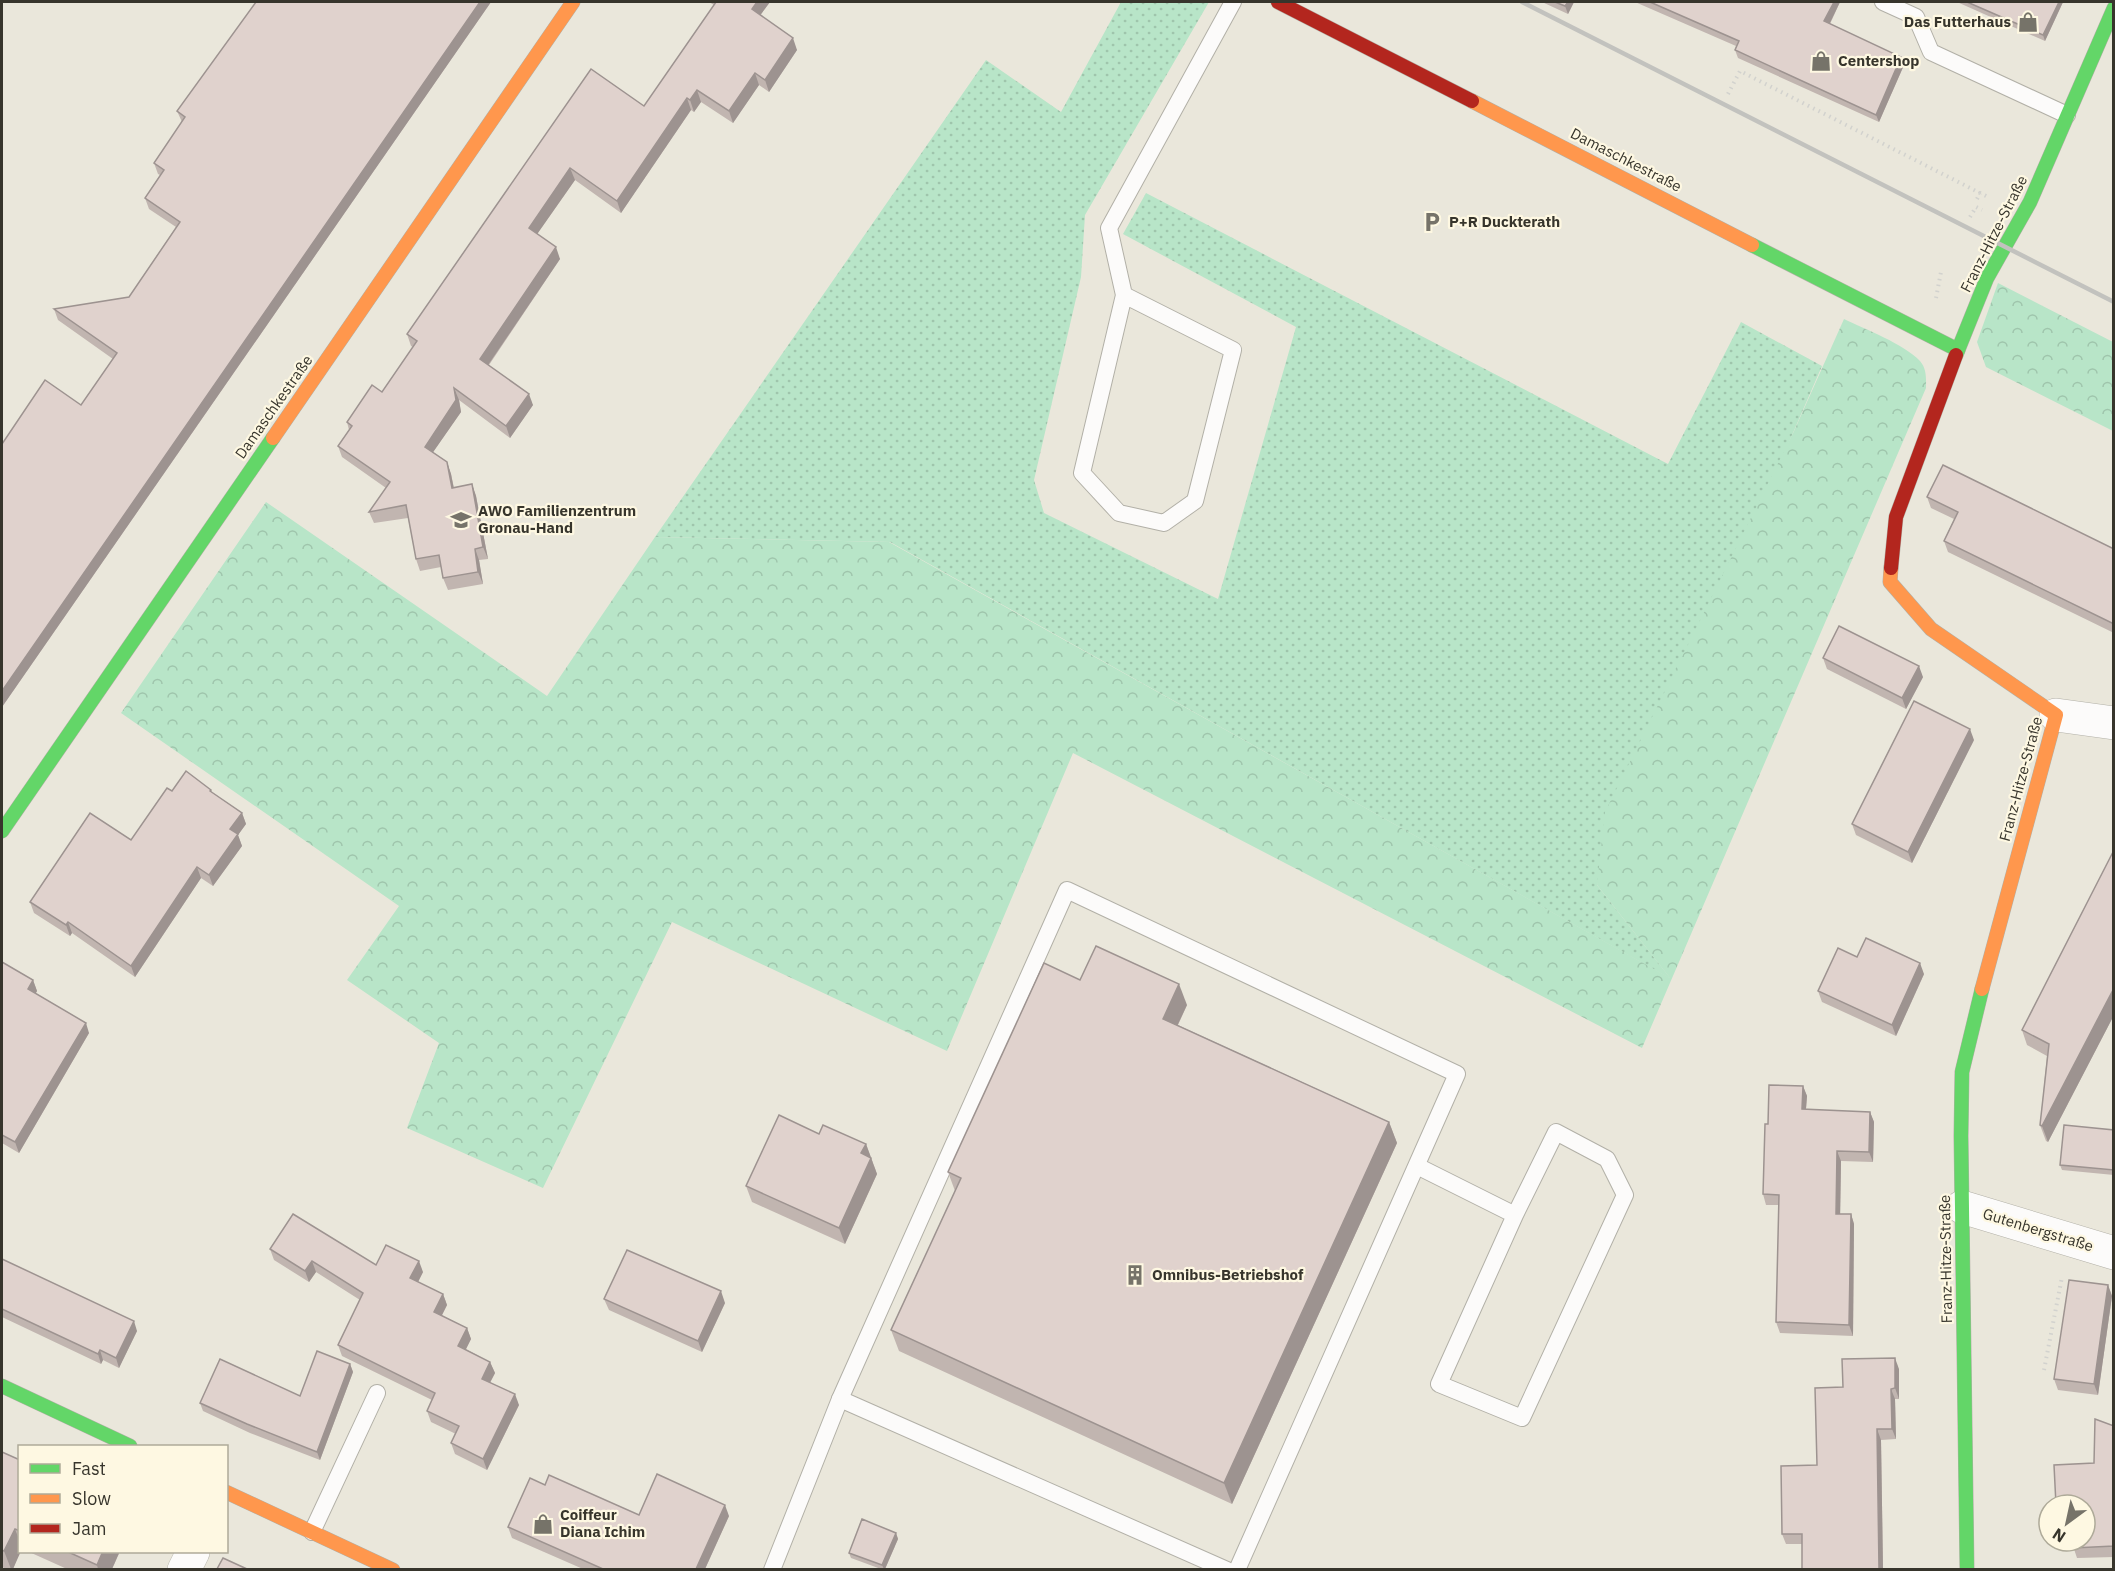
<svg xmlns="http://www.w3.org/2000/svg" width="2115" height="1571" viewBox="0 0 2115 1571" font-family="'IBM Plex Sans',sans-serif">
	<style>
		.grass { fill: url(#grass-dots) }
		.forest { fill: url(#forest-crowns) }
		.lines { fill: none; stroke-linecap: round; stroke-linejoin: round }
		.lane-casing { stroke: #b2b0a7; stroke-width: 18 }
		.street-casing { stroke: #b2b0a7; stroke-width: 34 }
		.fast-casing { stroke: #b2b0a7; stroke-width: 15 }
		.slow-casing { stroke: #b2b0a7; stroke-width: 15 }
		.jam-casing { stroke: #b2b0a7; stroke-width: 15 }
		.path { stroke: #d2d2ce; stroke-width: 4; stroke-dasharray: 1.5 4.5; stroke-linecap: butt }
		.lane { stroke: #fcfbfa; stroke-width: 16 }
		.street { stroke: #fcfbfa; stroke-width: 33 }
		.fast { stroke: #63d668; stroke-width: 14 }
		.slow { stroke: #ff974d; stroke-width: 14 }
		.jam { stroke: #b3261e; stroke-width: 14 }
		.rail { stroke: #c2c2be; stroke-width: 4.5 }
		.wall { fill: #c1b5b0 }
		.shaded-wall { fill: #9d9390 }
		.building { fill: #e0d2cd; stroke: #9d9390; stroke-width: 1.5 }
		.labels { text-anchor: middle; stroke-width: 4.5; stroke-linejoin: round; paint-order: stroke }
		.poi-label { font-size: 15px; font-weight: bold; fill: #37352c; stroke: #fef8e2; text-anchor: start }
		.street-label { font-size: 15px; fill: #37352c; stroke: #fef8e2 }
	</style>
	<defs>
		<pattern id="grass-dots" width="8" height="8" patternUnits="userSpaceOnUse" patternTransform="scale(1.5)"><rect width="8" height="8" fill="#b8e5c8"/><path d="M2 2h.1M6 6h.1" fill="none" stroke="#9fc5ac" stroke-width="1.8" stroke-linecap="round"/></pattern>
		<pattern id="forest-crowns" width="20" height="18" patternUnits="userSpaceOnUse" patternTransform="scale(1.5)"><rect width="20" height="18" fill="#b8e5c8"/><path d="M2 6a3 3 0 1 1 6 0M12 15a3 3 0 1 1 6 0" fill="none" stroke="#9fc5ac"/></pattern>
	</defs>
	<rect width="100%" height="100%" fill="#eae7db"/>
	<!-- grass -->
	<path class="grass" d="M1121,2H1209L1085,215L1081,277L1034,480L1044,513L1218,599L1296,327L1123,234L1146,193L1668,464L1741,322L1822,366L1597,885L1671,979L890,542L655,537L986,60L1061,112Z"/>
	<!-- forest -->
	<g class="forest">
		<path d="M1998,283L2113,342V431L1986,367L1977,342Z"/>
		<path d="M1844,319C1865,329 1904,344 1920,361C1927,369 1926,379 1926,388L1642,1048L1073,753L947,1051L672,922L543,1188L407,1128L439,1043L347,980L399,906L121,713L266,502L547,696L655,537L889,542L1670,978L1597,885L1605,812L1794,431Z"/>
	</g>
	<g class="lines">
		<!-- lane casing -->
		<g class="lane-casing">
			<g id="lane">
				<path d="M1883,2L1916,17L1931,52L2067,115"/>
				<path d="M1124,295L1233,350L1195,501L1164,523L1119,513L1082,473L1124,295L1109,228L1233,2"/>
				<path d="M1417,1166L1515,1215L1439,1384L1522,1418L1625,1195L1607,1159L1556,1132L1515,1215"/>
				<path d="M840,1399L1227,1570"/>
				<path d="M312,1532L377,1393"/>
				<path d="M772,1570L840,1399L1067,890L1457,1074L1237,1570"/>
			</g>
		</g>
		<!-- street casing -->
		<g class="street-casing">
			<g id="street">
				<path d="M2056,715L2114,723"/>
				<path d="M1962,1207L2114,1253"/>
				<path d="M184,1570L193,1552"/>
			</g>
		</g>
		<!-- fast casing -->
		<g class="fast-casing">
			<g id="fast">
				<path d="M1752,245L1958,350"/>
				<path d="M1956,355L1987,278L2030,202L2114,8"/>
				<path d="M2,831L273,438"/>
				<path d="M2,1386L130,1446"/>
				<path d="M1967,1570L1961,1136L1962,1072L1982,989"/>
			</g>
		</g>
		<!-- slow casing -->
		<g class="slow-casing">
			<g id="slow">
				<path d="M1472,101L1752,245"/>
				<path d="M273,438L573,2"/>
				<path d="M1891,568L1890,582L1931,629L2056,715L1982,989"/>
				<path d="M226,1492L393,1570"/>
			</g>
		</g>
		<!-- jam casing -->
		<g class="jam-casing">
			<g id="jam">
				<path d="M1278,2L1472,101"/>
				<path d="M1891,568L1896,517L1956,355"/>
			</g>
		</g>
		<!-- path -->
		<g class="path">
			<path d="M1728,94L1740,71L1980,193"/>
			<path d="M1977,199L1980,193L1990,198"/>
			<path d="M1970,217L1976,207L1982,210"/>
			<path d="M1936,298L1941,272"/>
			<path d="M2044,1370L2062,1277"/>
		</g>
		<!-- lane -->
		<use href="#lane" class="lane"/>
		<!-- street -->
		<use href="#street" class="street"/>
		<!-- fast -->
		<use href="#fast" class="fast"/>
		<!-- slow -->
		<use href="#slow" class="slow"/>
		<!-- jam -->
		<use href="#jam" class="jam"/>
		<!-- rail -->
		<path class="rail" d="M1522,2L2114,302"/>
	</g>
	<!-- wall -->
	<g class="wall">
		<path d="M491,2L2,707V444L81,405L113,359L58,320L54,309L129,297L176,227L149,209L145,198L160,175L158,174L154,163L182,122L177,111Z"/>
		<path d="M709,2H770L760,15L797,50L769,92L759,85L733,123L701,102L694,112L691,110L621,213L575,180L537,234L560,259L489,365L533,405L510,438L459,400L461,412L433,452L447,462L451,474L454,488L472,484L476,496L488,559L479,560L483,584L448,590L443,578L441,567L420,571L416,559L408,518L374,523L369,512L386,488L342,457L338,446L349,430L347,422L382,392L413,347L411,346L407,334L591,69L644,106L714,5Z"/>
		<path d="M1542,2H1574L1568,14Z"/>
		<path d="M1635,2H1840L1830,24L1904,65L1879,122L1738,58L1735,50L1736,46Z"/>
		<path d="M1957,2H2063L2045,41Z"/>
		<path d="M1927,497L2114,549V633L1948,552L1944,541L1954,519L1931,508Z"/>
		<path d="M1823,658L1923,677L1906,709L1827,669Z"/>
		<path d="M1974,740L1912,863L1856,835L1852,824Z"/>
		<path d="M211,790L212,793L242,813L246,824L238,835L242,846L213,886L201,878L135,977L72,933L70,936L34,913L30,902L131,840L172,791Z"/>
		<path d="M2114,850V1015L2048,1142L2046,1141L2040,1125L2047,1056L2027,1045L2022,1030Z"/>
		<path d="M1857,957L1924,974L1896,1036L1822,1002L1818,991Z"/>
		<path d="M2,962L33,980L37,991L35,994L89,1033L19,1153L2,1143Z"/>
		<path d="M1080,980L1187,1005L1178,1025L1389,1122L1397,1143L1232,1504L899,1351L891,1330L955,1191L948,1172Z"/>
		<path d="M1803,1086L1807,1096L1806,1110L1870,1112L1874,1122L1873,1162L1841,1161L1840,1214H1851L1854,1224L1853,1336L1780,1333L1776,1322L1779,1205H1766L1763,1194L1768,1124Z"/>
		<path d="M2114,1130V1175L2062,1170L2060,1165Z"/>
		<path d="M819,1134L866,1144L877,1174L845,1244L752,1202L746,1186Z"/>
		<path d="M270,1249L423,1272L418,1282L443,1294L447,1305L442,1315L467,1328L471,1339L466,1349L490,1362L495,1373L490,1383L519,1405L487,1470L455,1454L451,1443L456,1434L431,1422L427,1411L432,1400L342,1356L338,1345L360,1300L316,1272L309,1282L274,1260Z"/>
		<path d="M2,1259L137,1331L119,1368L103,1360L101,1364L2,1317Z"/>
		<path d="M2108,1285L2112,1296L2098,1395L2058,1390L2054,1379Z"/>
		<path d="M604,1299L725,1303L702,1352L609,1310Z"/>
		<path d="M350,1364L353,1372L320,1460L250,1433L203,1411L200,1403L300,1396Z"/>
		<path d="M1899,1369V1399H1895L1896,1439L1881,1440L1883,1569H1802V1544H1786L1782,1534L1817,1465L1843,1387Z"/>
		<path d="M2114,1426V1557L2077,1558L2073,1546H2061L2059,1541H2085L2094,1463Z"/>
		<path d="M2,1452L20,1460V1551L13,1569H6L2,1567Z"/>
		<path d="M545,1485L639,1515L729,1516L705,1569H583L512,1538L508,1527Z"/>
		<path d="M896,1533L898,1539L885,1569H881L851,1558L849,1553Z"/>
		<path d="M27,1551H120L112,1569H67Z"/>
	</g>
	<!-- shaded-wall -->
	<g class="shaded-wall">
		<path d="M480,2H491L2,707V691Z"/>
		<path d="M757,2H770L756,21L752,9Z"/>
		<path d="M1568,2H1574L1568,14L1565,6Z"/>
		<path d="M1834,2H1840L1827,29L1824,21Z"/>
		<path d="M2059,2H2063L2045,41L2043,35Z"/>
		<path d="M793,38L797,50L769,92L765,80Z"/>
		<path d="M1901,57L1904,65L1879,122L1876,115Z"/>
		<path d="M755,73L759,85L733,123L729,111Z"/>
		<path d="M697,90L701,102L694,112L690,100Z"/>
		<path d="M687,98L691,110L621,213L617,201Z"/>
		<path d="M570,168L575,180L533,240L529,228Z"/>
		<path d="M556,247L560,259L484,371L480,359Z"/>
		<path d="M454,388L459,400L461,412L429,458L425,447Z"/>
		<path d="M529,394L533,405L510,438L506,426Z"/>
		<path d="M447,462L451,474L456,500L452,488Z"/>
		<path d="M472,484L476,496L488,559L483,547Z"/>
		<path d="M475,549L479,560L483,584L478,572Z"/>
		<path d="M1919,666L1923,677L1906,709L1902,698Z"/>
		<path d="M1970,729L1974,740L1912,863L1908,852Z"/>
		<path d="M242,813L246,824L238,835L242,846L213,886L209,875L230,829Z"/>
		<path d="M197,867L201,878L135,977L131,966Z"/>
		<path d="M68,922L72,933L70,936L66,925Z"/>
		<path d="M1920,963L1924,974L1896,1036L1892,1025Z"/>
		<path d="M33,980L37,991L32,1000L28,989Z"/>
		<path d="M1179,984L1187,1005L1171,1039L1163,1019Z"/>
		<path d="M2114,988V1015L2048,1142L2042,1126Z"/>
		<path d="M86,1023L89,1033L19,1153L15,1142Z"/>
		<path d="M1803,1086L1807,1096L1805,1120L1802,1109Z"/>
		<path d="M1870,1112L1874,1122L1873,1162L1869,1152Z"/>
		<path d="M1389,1122L1397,1143L1232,1504L1224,1483Z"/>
		<path d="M866,1144L877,1174L845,1244L839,1228L861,1153Z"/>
		<path d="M1837,1151L1841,1161L1840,1224L1836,1214Z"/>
		<path d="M1851,1214L1854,1224L1853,1336L1849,1325Z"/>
		<path d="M312,1261L316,1272L309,1282L305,1271Z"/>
		<path d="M419,1261L423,1272L414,1290L410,1278Z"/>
		<path d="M2108,1285L2112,1296L2098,1395L2094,1384Z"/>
		<path d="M721,1291L725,1303L702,1352L698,1341Z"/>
		<path d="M443,1294L447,1305L438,1323L434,1312Z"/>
		<path d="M134,1321L137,1331L119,1368L116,1358Z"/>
		<path d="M467,1328L471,1339L462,1357L458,1346Z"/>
		<path d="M100,1350L103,1360L101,1364L98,1354Z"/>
		<path d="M1895,1358L1899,1369V1399L1895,1388Z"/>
		<path d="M490,1362L495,1373L486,1390L482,1379Z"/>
		<path d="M350,1364L353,1372L320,1460L317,1452Z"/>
		<path d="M1891,1389L1895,1399L1896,1439L1892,1429Z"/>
		<path d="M515,1394L519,1405L487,1470L483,1459Z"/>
		<path d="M1877,1429L1881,1440L1883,1569H1879Z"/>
		<path d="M725,1505L729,1516L705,1569H696Z"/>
		<path d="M15,1529L20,1542V1551H21L13,1569H11L4,1551Z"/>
		<path d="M896,1533L898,1539L885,1569H884L882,1565Z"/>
		<path d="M103,1551H120L112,1569H98L97,1565Z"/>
	</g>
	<!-- building -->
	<g class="building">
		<path d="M256,2H480L2,691V444L45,380L81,405L117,353L54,309L129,297L180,222L145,198L164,170L154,163L185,117L177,111Z"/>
		<path d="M716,2H757L752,9L793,38L765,80L755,73L729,111L697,90L690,100L687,98L617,201L570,168L529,228L556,247L480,359L529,394L506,426L454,388L456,400L425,447L447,462L452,488L472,484L483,547L475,549L478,572L443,578L439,555L416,559L406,505L369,512L390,482L338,446L352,426L347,422L372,385L382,392L417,341L407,334L591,69L644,106Z"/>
		<path d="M1555,2H1568L1565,6Z"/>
		<path d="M1650,2H1834L1824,21L1901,57L1876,115L1735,50L1739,41Z"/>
		<path d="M1967,2H2059L2043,35Z"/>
		<path d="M1943,465L2114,549V624L1944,541L1958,512L1927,497Z"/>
		<path d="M1839,626L1919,666L1902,698L1823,658Z"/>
		<path d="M1914,701L1970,729L1908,852L1852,824Z"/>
		<path d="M186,771L211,790L210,791L242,813L230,829L238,834L209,875L197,867L131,966L68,922L66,925L30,902L90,813L131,840L167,788L172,791Z"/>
		<path d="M2114,850V988L2042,1126L2040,1125L2049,1044L2022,1030Z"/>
		<path d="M1866,938L1920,963L1892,1025L1818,991L1838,948L1857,957Z"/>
		<path d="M1096,946L1179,984L1163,1019L1389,1122L1224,1483L891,1330L961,1178L948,1172L1044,963L1080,980Z"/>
		<path d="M2,962L33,980L28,989L86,1023L15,1142L2,1135Z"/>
		<path d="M1769,1085L1803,1086L1802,1109L1870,1112L1869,1152L1837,1151L1836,1214H1851L1849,1325L1776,1322L1779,1195L1763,1194L1765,1124H1768Z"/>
		<path d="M779,1115L819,1134L823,1125L866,1144L861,1153L871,1158L839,1228L746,1186Z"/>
		<path d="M2064,1125L2114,1130V1170L2060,1165Z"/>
		<path d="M293,1214L376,1265L386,1245L419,1261L410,1278L443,1294L434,1312L467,1328L458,1346L490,1362L482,1379L515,1394L483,1459L451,1443L459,1426L427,1411L435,1393L338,1345L363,1293L312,1261L305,1271L270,1249Z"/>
		<path d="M627,1250L721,1291L698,1341L604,1299Z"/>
		<path d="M2,1259L134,1321L116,1358L100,1350L98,1354L2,1309Z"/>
		<path d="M2069,1280L2108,1285L2094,1384L2054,1379Z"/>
		<path d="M317,1351L350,1364L317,1452L247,1424L200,1403L220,1359L300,1396Z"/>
		<path d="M1895,1358V1388L1891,1389L1892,1429H1877L1879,1569H1802V1534H1782L1781,1466L1817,1465L1815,1388L1843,1387L1842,1359Z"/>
		<path d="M2095,1419L2114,1426V1546L2073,1548V1541H2085V1505H2056L2054,1465L2094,1463Z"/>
		<path d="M2,1452L20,1460V1531L15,1529L4,1551L2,1550Z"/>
		<path d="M657,1474L725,1505L696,1569H603L508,1527L530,1478L545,1485L549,1475L639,1515Z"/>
		<path d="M862,1519L896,1533L882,1565L849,1553Z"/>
		<path d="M66,1551H103L97,1565Z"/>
		<path d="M223,1558L247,1569H217Z"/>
	</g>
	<!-- icons -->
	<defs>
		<g id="shop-bare" transform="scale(1.62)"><path d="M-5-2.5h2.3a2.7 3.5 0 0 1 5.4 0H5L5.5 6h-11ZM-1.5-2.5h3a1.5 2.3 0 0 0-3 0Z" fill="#767369" stroke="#fef8e2" stroke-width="2.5" paint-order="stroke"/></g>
		<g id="parking-bare" transform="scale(1.62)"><path d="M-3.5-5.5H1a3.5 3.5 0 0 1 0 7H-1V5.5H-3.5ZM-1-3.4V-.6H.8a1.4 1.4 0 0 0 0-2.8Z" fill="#767369" stroke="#fef8e2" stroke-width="2.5" paint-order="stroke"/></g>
		<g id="school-bare" transform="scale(1.62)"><path d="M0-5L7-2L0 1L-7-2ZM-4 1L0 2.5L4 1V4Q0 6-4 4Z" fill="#767369" stroke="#fef8e2" stroke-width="2.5" paint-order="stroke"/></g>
		<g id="building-bare" transform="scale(1.62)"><path d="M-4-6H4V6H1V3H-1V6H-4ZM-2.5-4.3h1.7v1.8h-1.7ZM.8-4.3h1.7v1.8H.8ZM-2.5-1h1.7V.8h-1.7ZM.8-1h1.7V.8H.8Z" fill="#767369" stroke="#fef8e2" stroke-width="2.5" paint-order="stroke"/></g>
	</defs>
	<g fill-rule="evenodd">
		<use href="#shop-bare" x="2028" y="22"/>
		<use href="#shop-bare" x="1821" y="61"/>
		<use href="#parking-bare" x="1432" y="222"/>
		<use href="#school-bare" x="461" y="520"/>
		<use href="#building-bare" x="1135" y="1275"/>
		<use href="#shop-bare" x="543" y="1524"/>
	</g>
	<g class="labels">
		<!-- poi labels -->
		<g class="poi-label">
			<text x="2011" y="27" text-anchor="end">Das Futterhaus</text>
			<text x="1838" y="66">Centershop</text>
			<text x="1449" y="227">P+R Duckterath</text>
			<text x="478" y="516">AWO Familienzentrum<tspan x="478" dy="17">Gronau-Hand</tspan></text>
			<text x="1152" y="1280">Omnibus-Betriebshof</text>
			<text x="560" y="1520">Coiffeur<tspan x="560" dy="17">Diana Ichim</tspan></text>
		</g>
		<!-- street labels -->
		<g class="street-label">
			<text transform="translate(1626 160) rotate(27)" y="5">Damaschkestraße</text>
			<text transform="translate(1994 234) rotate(-63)" y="5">Franz-Hitze-Straße</text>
			<text transform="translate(274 407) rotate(-55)" y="5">Damaschkestraße</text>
			<text transform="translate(2021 779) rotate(-75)" y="5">Franz-Hitze-Straße</text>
			<text transform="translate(2038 1230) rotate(17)" y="5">Gutenbergstraße</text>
			<text transform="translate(1946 1259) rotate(-91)" y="5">Franz-Hitze-Straße</text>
		</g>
	</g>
	<!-- border -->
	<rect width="2115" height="1571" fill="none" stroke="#37352c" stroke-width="6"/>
	<!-- legend -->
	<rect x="18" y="1445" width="210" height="108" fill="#fef8e2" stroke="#aeaa99" stroke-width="1.5"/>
	<rect x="30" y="1464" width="30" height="9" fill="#63d668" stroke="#aeaa99" stroke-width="1.5"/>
	<text x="72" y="1475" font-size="18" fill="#37352c">Fast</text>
	<rect x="30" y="1494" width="30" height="9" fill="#ff974d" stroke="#aeaa99" stroke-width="1.5"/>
	<text x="72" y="1505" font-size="18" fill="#37352c">Slow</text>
	<rect x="30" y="1524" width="30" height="9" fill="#b3261e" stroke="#aeaa99" stroke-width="1.5"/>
	<text x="72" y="1535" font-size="18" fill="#37352c">Jam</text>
	<!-- north arrow -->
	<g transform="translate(2067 1523) rotate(213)"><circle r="28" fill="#fef8e2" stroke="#aeaa99" stroke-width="1.5"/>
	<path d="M0-4.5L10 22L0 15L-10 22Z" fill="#767369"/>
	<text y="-9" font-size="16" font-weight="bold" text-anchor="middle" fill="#37352c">N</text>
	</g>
</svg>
